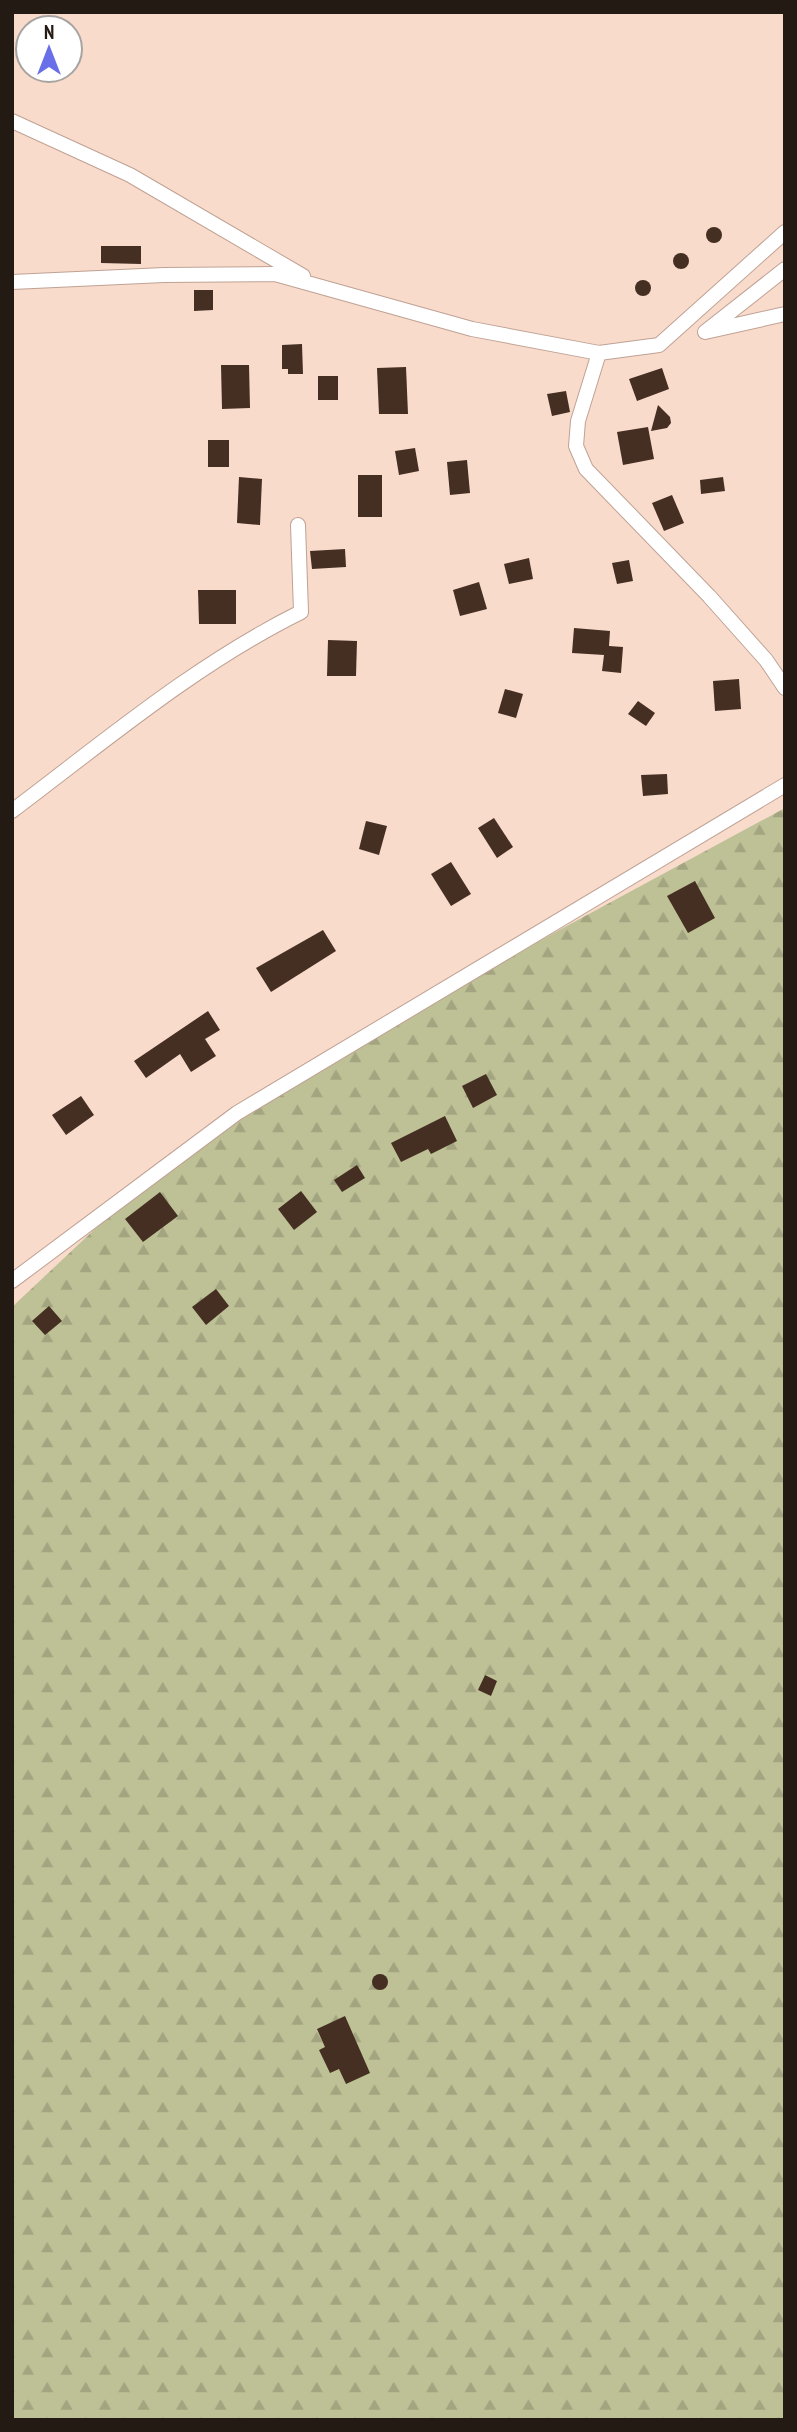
<svg xmlns="http://www.w3.org/2000/svg" width="797" height="2432" viewBox="0 0 797 2432" font-family="'PT Sans Narrow',sans-serif">
	<style>
		.forest { fill: url(#forest-firs) }
		.building { fill: #452e22 }
		.lines { fill: none; stroke-linecap: round; stroke-linejoin: round }
		.street-casing { stroke: #bfa294; stroke-width: 16 }
		.street { stroke: #fff; stroke-width: 14 }
	</style>
	<defs>
		<pattern id="forest-firs" width="22" height="20" patternUnits="userSpaceOnUse" patternTransform="scale(1.75)"><rect width="22" height="20" fill="#bec196"/><path d="M5 1l3.5 6h-7zM16 11l3.5 6h-7z" fill="#a3a580"/></pattern>
	</defs>
	<rect width="100%" height="100%" fill="#f9dbcc"/>
	<!-- forest -->
	<path class="forest" d="M785,808V2420H12V1307L164,1164L504,960Z"/>
	<!-- building -->
	<g class="building">
		<circle cx="714" cy="235" r="8"/>
		<path d="M101,246H141V264L101,263Z"/>
		<circle cx="681" cy="261" r="8"/>
		<circle cx="643" cy="288" r="8"/>
		<path d="M194,290H213V310L194,311Z"/>
		<path d="M302,344L303,374H288V369H282V345Z"/>
		<path d="M221,365H249L250,408L222,409Z"/>
		<path d="M406,367L408,414H379L377,368Z"/>
		<path d="M662,368L669,389L637,401L629,379Z"/>
		<rect x="318" y="376" width="20" height="24"/>
		<path d="M566,391L570,412L552,416L547,394Z"/>
		<path d="M658,405L670,417L671,423L667,428L651,431Z"/>
		<path d="M648,427L654,459L623,465L617,432Z"/>
		<rect x="208" y="440" width="21" height="27"/>
		<path d="M415,448L419,471L399,475L395,451Z"/>
		<path d="M467,460L470,493L450,495L447,462Z"/>
		<rect x="358" y="475" width="24" height="42"/>
		<path d="M239,477L262,479L260,525L237,523Z"/>
		<path d="M723,477L725,491L701,494L700,480Z"/>
		<path d="M672,495L684,523L664,531L652,503Z"/>
		<path d="M345,549L346,567L312,569L310,551Z"/>
		<path d="M529,558L533,579L509,584L504,564Z"/>
		<path d="M629,560L633,581L617,584L612,563Z"/>
		<path d="M479,582L487,609L460,616L453,590Z"/>
		<path d="M198,590H236V624H199Z"/>
		<path d="M574,628L610,631L609,646L623,647L621,673L602,671L604,655L572,653Z"/>
		<path d="M328,640L357,641L356,676H327Z"/>
		<path d="M739,679L741,709L715,711L713,681Z"/>
		<path d="M505,689L523,694L516,718L498,713Z"/>
		<path d="M638,701L655,713L646,726L628,714Z"/>
		<path d="M667,774L668,794L643,796L641,775Z"/>
		<path d="M494,818L513,847L497,858L478,828Z"/>
		<path d="M366,821L387,826L379,855L359,849Z"/>
		<path d="M451,862L471,894L451,906L431,874Z"/>
		<path d="M695,881L715,918L688,933L667,896Z"/>
		<path d="M323,930L336,951L271,992L256,968Z"/>
		<path d="M208,1011L220,1030L205,1039L216,1056L191,1072L180,1054L146,1078L134,1061Z"/>
		<path d="M486,1074L497,1095L473,1108L462,1086Z"/>
		<path d="M81,1096L94,1115L66,1135L52,1115Z"/>
		<path d="M445,1116L457,1141L431,1154L428,1149L401,1162L391,1143Z"/>
		<path d="M357,1165L365,1178L342,1192L334,1180Z"/>
		<path d="M301,1191L317,1212L294,1230L278,1209Z"/>
		<path d="M160,1192L178,1216L143,1242L125,1219Z"/>
		<path d="M216,1289L229,1306L206,1325L192,1307Z"/>
		<path d="M49,1306L62,1321L45,1335L32,1321Z"/>
		<path d="M485,1675L497,1681L491,1696L478,1690Z"/>
		<circle cx="380" cy="1982" r="8"/>
		<path d="M345,2016L370,2073L346,2084L339,2069L330,2073L319,2050L325,2047L317,2029Z"/>
	</g>
	<g class="lines">
		<!-- street casing -->
		<g class="street-casing">
			<g id="street">
				<path d="M12,121L130,175L303,276"/>
				<path d="M785,269L705,332L785,314"/>
				<path d="M12,282L164,275L275,274L472,329L599,353L659,345L785,232"/>
				<path d="M599,353L578,421L576,446L586,469L709,596L766,660L785,688"/>
				<path d="M12,811C105,741 196,664 301,612L298,525"/>
				<path d="M12,1281L237,1113L785,785"/>
			</g>
		</g>
		<!-- street -->
		<use href="#street" class="street"/>
	</g>
	<!-- border -->
	<rect width="797" height="2432" fill="none" stroke="#241a14" stroke-width="28"/>
	<!-- north arrow -->
	<g transform="translate(49 49)"><circle r="33" fill="#ffffff" stroke="#a7a3a1" stroke-width="2"/>
	<path d="M0-5L12 26L0 18L-12 26Z" fill="#686fe8"/>
	<text y="-10" font-size="19" font-weight="bold" text-anchor="middle" fill="#241a14">N</text>
	</g>
</svg>
